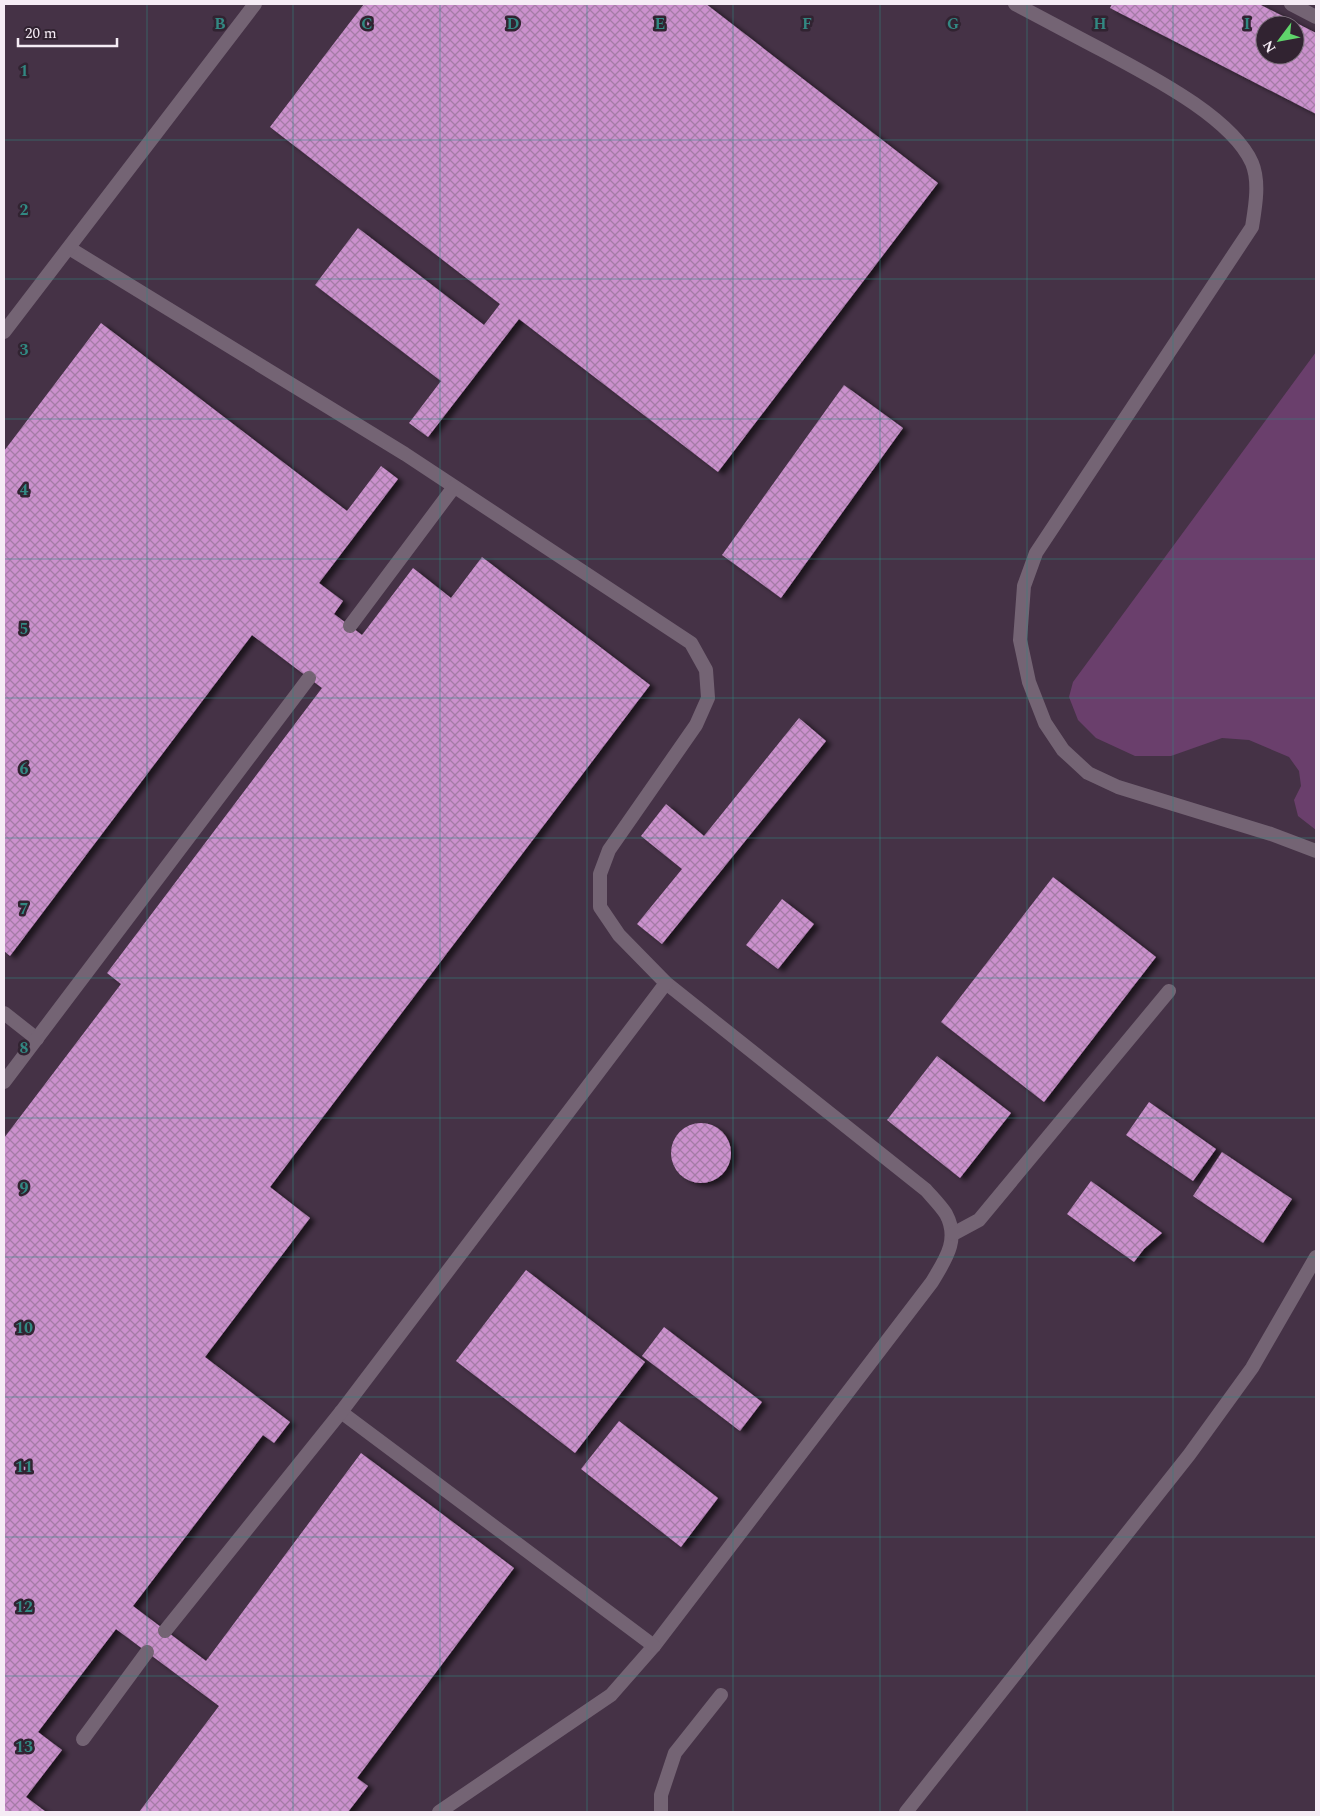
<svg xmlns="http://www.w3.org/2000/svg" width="1320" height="1816" viewBox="0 0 1320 1816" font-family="Spectral,serif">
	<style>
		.built { fill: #453246; fill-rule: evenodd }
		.grass { fill: #6a3f6c }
		.building { fill: url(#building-cross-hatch); fill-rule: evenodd; filter: url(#shadow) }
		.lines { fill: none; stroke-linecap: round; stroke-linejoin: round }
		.lane { stroke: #746474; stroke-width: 14 }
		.grid { fill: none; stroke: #328882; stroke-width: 1; stroke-opacity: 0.55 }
		.grid-label { font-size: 16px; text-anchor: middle; font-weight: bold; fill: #328882; stroke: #312331; stroke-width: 5; stroke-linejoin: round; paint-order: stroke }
	</style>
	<defs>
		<pattern id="building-cross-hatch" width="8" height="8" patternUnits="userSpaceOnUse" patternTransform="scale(1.25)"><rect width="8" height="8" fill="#cb91cd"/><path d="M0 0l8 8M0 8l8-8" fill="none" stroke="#a47ba6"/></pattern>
		<filter id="shadow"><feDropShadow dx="5.5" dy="3" stdDeviation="2.5" flood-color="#0009"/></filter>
	</defs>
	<rect width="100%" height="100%" fill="#3b2d3b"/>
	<!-- built -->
	<path class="built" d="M4,4H1316V1812H4ZM1265,25H1295V55H1265Z"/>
	<!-- grass -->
	<path class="grass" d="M1316,352V830L1298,816L1294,800L1301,786L1299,771L1289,757L1249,740L1222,738L1171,756H1135L1096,738L1078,720L1069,697L1073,682Z"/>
	<!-- building -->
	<g class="building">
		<path d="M364,4H706L938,183L718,472L519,319L428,437L409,423L441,381L315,285L358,228L484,325L500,304L270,127Z"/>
		<path d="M1112,4H1259L1316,33V114L1110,8ZM1265,25H1295V55H1265Z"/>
		<path d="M101,323L347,511L381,466L398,479L319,583L343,601L334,614L362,635L413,568L451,598L482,557L650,685L270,1187L310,1218L205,1357L290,1422L274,1443L263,1435L133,1606L206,1661L361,1453L514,1568L357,1778L368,1786L348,1812H139L219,1706L116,1629L38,1732L62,1750L26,1797L46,1812H4V1138L121,984L107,973L322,688L252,635L10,956L4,951V451Z"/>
		<path d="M844,385L903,428L781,598L722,555Z"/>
		<path d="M799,718L826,741L662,944L637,924L682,869L641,836L666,804L704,836Z"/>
		<path d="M1053,877L1156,957L1044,1102L941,1022Z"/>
		<path d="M782,899L814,924L778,969L746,945Z"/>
		<path d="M937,1056L1011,1113L960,1178L887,1120Z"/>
		<path d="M1149,1102L1216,1149L1193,1181L1126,1135Z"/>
		<circle cx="701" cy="1153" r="30"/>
		<path d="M1222,1152L1292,1199L1263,1243L1193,1196Z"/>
		<path d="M1091,1181L1162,1233L1144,1249L1134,1262L1067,1214Z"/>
		<path d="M526,1270L645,1362L575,1453L456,1361Z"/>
		<path d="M664,1327L762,1402L740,1431L642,1356Z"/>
		<path d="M619,1421L718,1498L681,1547L581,1469Z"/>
	</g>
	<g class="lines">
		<!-- lane -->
		<g class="lane">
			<path d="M1015,4C1044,19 1073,35 1102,50C1146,74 1231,116 1252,163C1260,182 1255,208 1252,227L1036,553L1024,586L1020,640L1029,682L1045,723L1063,750L1088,773L1118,787L1271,834L1316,851"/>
			<path d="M1291,4L1316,17"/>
			<path d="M69,248L405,454L691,643L706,670L708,698L696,725L609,850L600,874V907L619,935L666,983L926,1190C933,1198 941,1206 946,1214C960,1240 945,1260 932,1282L654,1646L611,1695L439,1812"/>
			<path d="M4,332L255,4"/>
			<path d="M350,626L454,487"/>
			<path d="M4,1013L37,1039"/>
			<path d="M4,1082L309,678"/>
			<path d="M953,1234L979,1220L1169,991"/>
			<path d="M341,1412L654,1646"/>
			<path d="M165,1631L341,1412L666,983"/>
			<path d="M83,1739L147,1652"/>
			<path d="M661,1812V1795L675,1753L721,1695"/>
			<path d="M906,1812L1189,1455L1252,1368L1316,1257"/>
		</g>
	</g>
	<!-- grid -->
	<path class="grid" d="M147,4V1812M293,4V1812M440,4V1812M587,4V1812M733,4V1812M880,4V1812M1027,4V1812M1173,4V1812M4,140H1316M4,279H1316M4,419H1316M4,559H1316M4,698H1316M4,838H1316M4,978H1316M4,1118H1316M4,1257H1316M4,1397H1316M4,1537H1316M4,1676H1316"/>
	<g class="grid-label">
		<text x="220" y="29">B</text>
		<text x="367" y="29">C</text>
		<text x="513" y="29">D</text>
		<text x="660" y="29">E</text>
		<text x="807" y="29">F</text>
		<text x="953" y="29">G</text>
		<text x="1100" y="29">H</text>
		<text x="1247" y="29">I</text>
		<text x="24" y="76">1</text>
		<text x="24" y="215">2</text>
		<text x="24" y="355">3</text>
		<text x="24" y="495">4</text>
		<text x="24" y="634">5</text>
		<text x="24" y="774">6</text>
		<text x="24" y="914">7</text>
		<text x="24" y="1053">8</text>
		<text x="24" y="1193">9</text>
		<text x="24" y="1333">10</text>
		<text x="24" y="1472">11</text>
		<text x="24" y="1612">12</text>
		<text x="24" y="1752">13</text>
	</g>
	<!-- border -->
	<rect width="1320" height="1816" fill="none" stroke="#f5ecf5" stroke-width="10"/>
	<!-- north arrow -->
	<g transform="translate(1280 40) rotate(238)"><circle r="24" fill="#312331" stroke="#7f737f"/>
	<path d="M0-4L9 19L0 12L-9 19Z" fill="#5fd56b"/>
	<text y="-8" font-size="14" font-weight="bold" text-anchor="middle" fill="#f5ecf5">N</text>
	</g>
	<!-- scale -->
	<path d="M18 38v8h99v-8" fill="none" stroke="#f5ecf5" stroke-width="2.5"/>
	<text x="25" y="38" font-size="15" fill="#f5ecf5" stroke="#312331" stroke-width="4" paint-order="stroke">20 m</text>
</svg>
